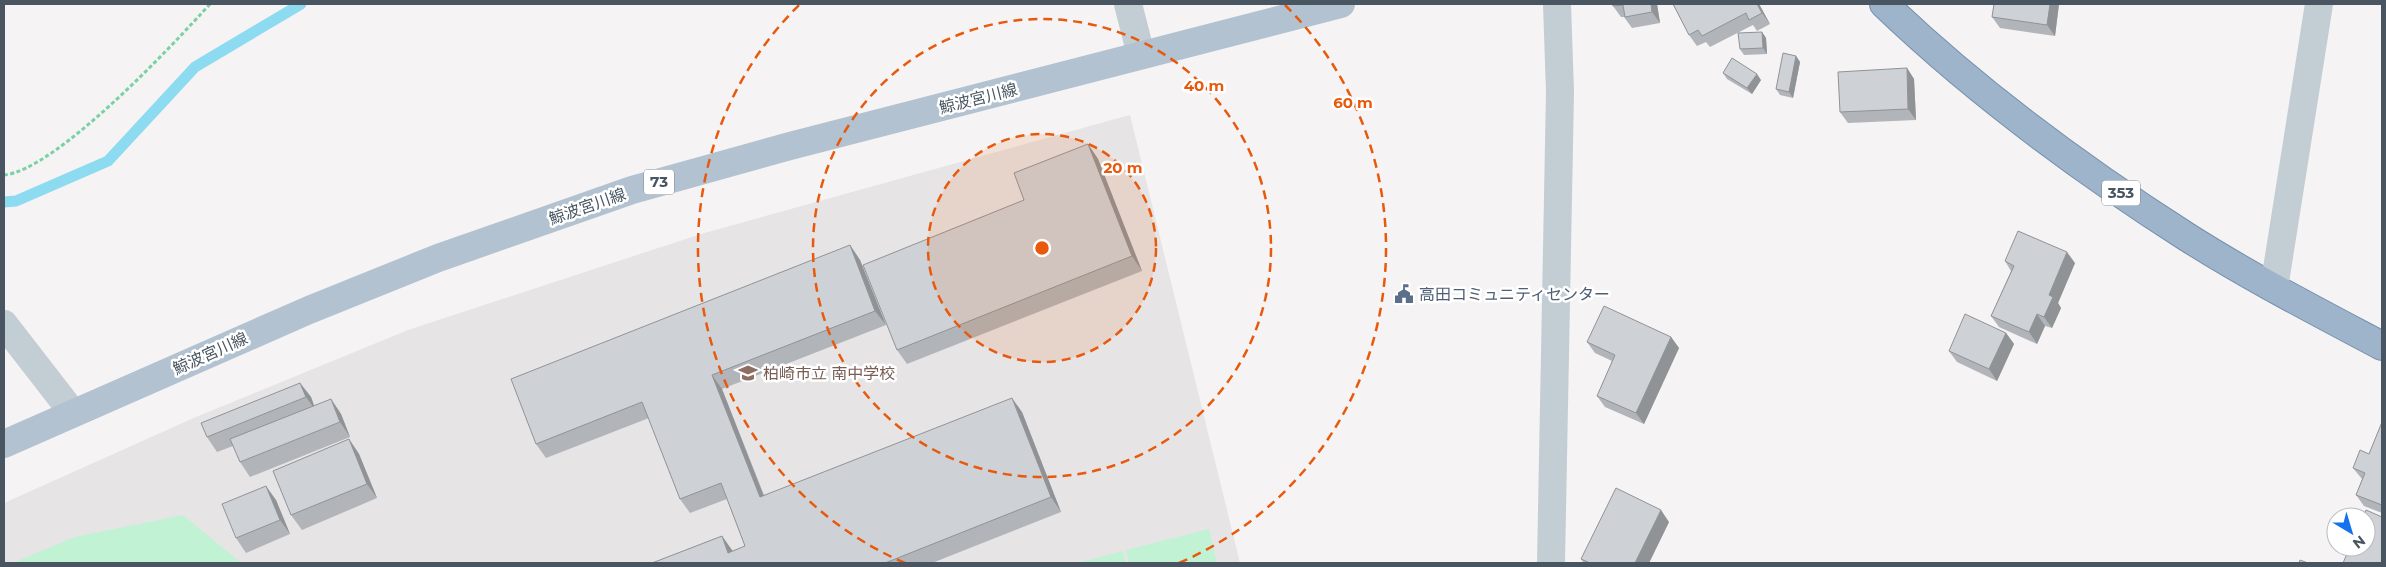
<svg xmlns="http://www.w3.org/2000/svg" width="2386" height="567" viewBox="0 0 2386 567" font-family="Montserrat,'Noto Sans JP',sans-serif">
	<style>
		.education { fill: #e6e4e5 }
		.green { fill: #c1f2d4 }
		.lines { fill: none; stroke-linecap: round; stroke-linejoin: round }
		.stream { stroke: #8ddbf0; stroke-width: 11 }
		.trunk-casing { stroke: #7490ae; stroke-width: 30 }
		.path { stroke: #78d2a6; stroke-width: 3; stroke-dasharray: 4 2.5; stroke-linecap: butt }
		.minor { stroke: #c3cdd4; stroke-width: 28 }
		.tertiary { stroke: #c3cdd4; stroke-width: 28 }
		.primary { stroke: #b2c2d1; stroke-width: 28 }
		.trunk { stroke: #9eb4ca; stroke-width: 28 }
		.wall { fill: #b1b5b9 }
		.shaded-wall { fill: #909396 }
		.building { fill: #ced2d7; stroke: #909396 }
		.ring { fill: none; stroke: #e8590c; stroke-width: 2.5; stroke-dasharray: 9 6 }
		.labels { text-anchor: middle; stroke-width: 5; stroke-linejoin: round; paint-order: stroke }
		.shield { fill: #fff; stroke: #808990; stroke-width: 1 }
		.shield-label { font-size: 15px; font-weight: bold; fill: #495661 }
		.street-label { font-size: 16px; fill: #495661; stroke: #fff }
		.service-label { font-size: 16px; fill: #4e5e75; stroke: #fff; text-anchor: start }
		.education-label { font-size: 16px; fill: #785e54; stroke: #fff; text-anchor: start }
		.centre { fill: #e8590c; stroke: #fff; stroke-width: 2.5 }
		.ring-label { font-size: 15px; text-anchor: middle; font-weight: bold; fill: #e8590c; stroke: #fff; stroke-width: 5; stroke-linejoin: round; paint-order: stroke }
	</style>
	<rect width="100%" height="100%" fill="#f5f3f3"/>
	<!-- education -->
	<path class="education" d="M1130,115L1240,563H4V503L196,417L408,330L701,234Z"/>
	<!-- green -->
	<g class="green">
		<path d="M183,515L241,563H13L74,537Z"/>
		<path d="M1209,529L1217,563H1129L1126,550Z"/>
		<path d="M1123,551L1126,563H1077Z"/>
	</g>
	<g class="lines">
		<!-- stream -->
		<path class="stream" d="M4,202L16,201L108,161L195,67L301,4"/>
		<!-- trunk casing -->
		<g class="trunk-casing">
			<path id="trunk" d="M1884,4C1976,92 2079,168 2187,237C2250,277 2316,311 2382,346"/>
		</g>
		<!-- path -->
		<path class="path" d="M4,175C56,170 173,45 210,4"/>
		<!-- minor -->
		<g class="minor">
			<path d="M1128,4L1141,55"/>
			<path d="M2274,288L2319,4"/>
			<path d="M4,324L73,413"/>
		</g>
		<!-- tertiary -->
		<path class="tertiary" d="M1551,563L1560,92L1557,4"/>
		<!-- primary -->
		<path class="primary" d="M4,444L309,310L438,258L632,190L790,146L1341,4"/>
		<!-- trunk -->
		<use href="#trunk" class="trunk"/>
	</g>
	<!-- wall -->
	<g class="wall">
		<path d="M1612,4H1657L1660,23L1632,28L1624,17H1621L1613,6Z"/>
		<path d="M1673,4H1759L1770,24L1757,31L1753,25L1710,47L1706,42L1697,46L1689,35Z"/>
		<path d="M1994,4H2059L2055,36L2000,28L1992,17Z"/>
		<path d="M1762,32L1766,38L1767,54L1744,55L1740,49Z"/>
		<path d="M1796,56L1800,62L1793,98L1780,95L1776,89Z"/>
		<path d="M1907,68L1914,79L1916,120L1848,123L1840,112Z"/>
		<path d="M1723,73L1761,80L1752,94L1727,79Z"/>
		<path d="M1088,144L1098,159L1142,271L907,364L897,350L1024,200Z"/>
		<path d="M850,245L860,260L886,325L722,389L764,495L1022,412L1061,512L932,563H652L722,536L732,551L745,546L727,499L690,513L680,499L649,418L546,458L536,444Z"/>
		<path d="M2005,261L2075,263L2058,303L2061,308L2052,328L2045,326L2037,344L1999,327L1991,316L2011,271Z"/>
		<path d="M2006,333L2014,344L1997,381L1957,362L1949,351Z"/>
		<path d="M1671,337L1679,348L1644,424L1605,407L1597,396L1612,361L1595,353L1587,342Z"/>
		<path d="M300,383L311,397L314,406L331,399L341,414L350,437L250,477L240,462L233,446L217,452L207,437Z"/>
		<path d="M2382,422V513L2364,506L2356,495L2362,479L2353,468L2369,454Z"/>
		<path d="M349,439L359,454L377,498L302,530L291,515Z"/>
		<path d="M276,500L290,534L246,553L236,538Z"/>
		<path d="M1669,522L1649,563H1584L1581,559Z"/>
	</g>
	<!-- shaded-wall -->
	<g class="shaded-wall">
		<path d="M1651,4H1657L1660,23L1652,12Z"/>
		<path d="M1757,4H1759L1770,24L1762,13Z"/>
		<path d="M2050,4H2059L2055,36L2047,25Z"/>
		<path d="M1762,32L1766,38L1767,54L1763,48Z"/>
		<path d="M1796,56L1800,62L1793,98L1789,92Z"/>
		<path d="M1907,68L1914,79L1916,120L1908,109Z"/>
		<path d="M1757,74L1761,80L1752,94L1747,88Z"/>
		<path d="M1088,144L1098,159L1142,271L1132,256Z"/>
		<path d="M850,245L860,260L886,325L875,311Z"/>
		<path d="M2067,252L2075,263L2058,303L2061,308L2052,328L2044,317L2049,295Z"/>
		<path d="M2037,314L2045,326L2037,344L2029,332Z"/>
		<path d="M2006,333L2014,344L1997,381L1989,369Z"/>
		<path d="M1671,337L1679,348L1644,424L1636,413Z"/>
		<path d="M712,375L722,389L770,512L760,497Z"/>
		<path d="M300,383L311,397L316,411L306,397Z"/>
		<path d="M1012,398L1022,412L1061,512L1051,497Z"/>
		<path d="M331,399L341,414L350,437L340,422Z"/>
		<path d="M349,439L359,454L377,498L367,484Z"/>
		<path d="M266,486L276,500L290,534L280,520Z"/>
		<path d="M1661,510L1669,522L1649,563H1635Z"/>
		<path d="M722,536L732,550L737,563L728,553Z"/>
	</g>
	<!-- building -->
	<g class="building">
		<path d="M1612,4H1651L1652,12L1625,17L1623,5L1613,6Z"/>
		<path d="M1673,4H1757L1762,13L1749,20L1746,13L1702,36L1698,30L1689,35Z"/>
		<path d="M1994,4H2050L2047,25L1992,17Z"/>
		<path d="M1762,32L1763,48L1740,49L1738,33Z"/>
		<path d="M1783,53L1796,56L1789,92L1776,89Z"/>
		<path d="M1732,58L1757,74L1747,88L1723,73Z"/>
		<path d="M1907,68L1908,109L1840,112L1838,72Z"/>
		<path d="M1088,144L1132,256L897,350L863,265L1024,200L1014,173Z"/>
		<path d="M2018,231L2067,252L2049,295L2053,297L2044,317L2037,314L2029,332L1991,316L2014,266L2005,261Z"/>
		<path d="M850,245L875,311L712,375L760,497L1012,398L1051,497L885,563H652L722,536L728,553L745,546L721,483L680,499L642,402L536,444L511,379Z"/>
		<path d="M1604,306L1671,337L1636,413L1597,396L1615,355L1587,342Z"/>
		<path d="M1965,314L2006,333L1989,369L1949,351Z"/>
		<path d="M300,383L306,397L207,437L201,423Z"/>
		<path d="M331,399L340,422L240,462L230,439Z"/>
		<path d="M2382,422V505L2356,495L2365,473L2353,468L2360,450L2369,454Z"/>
		<path d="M349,439L367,484L291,515L273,471Z"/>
		<path d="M266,486L280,520L236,538L222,504Z"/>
		<path d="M1616,488L1661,510L1635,563H1590L1581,559Z"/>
		<path d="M2366,510L2382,517V563H2343L2350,547H2366V517H2363Z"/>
		<path d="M2300,560L2308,563H2299Z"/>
	</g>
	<!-- distance rings -->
	<circle cx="1042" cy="248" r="114" fill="#e8590c" fill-opacity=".12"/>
	<g class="ring">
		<circle cx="1042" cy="248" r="114"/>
		<circle cx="1042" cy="248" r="229"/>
		<path d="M905 563A343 343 0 0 1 799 5M1285 5A343 343 0 0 1 1179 563"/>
	</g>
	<!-- icons -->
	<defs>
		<g id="civic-bare" transform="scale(1.5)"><path d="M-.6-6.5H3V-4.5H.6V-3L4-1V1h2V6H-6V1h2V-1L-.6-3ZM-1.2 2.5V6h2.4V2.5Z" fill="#5c6f8a" stroke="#fff" stroke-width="2.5" paint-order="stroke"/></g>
		<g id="school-bare" transform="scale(1.5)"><path d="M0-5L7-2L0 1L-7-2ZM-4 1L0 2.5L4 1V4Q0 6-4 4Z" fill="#8d6e63" stroke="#fff" stroke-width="2.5" paint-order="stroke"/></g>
	</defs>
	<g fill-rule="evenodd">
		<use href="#civic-bare" x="1404" y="294"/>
		<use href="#school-bare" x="748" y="373"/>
	</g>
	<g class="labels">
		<!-- shield labels -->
		<g class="shield">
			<rect x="644" y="169.5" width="30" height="25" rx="4"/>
			<rect x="2102" y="180.5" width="38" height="25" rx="4"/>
		</g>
		<g class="shield-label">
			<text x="659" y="187">73</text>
			<text x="2121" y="198">353</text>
		</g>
		<!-- street labels -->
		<g class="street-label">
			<text transform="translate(978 98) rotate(-14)" y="6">鯨波宮川線</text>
			<text transform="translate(587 206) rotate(-19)" y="6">鯨波宮川線</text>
			<text transform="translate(210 353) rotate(-24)" y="6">鯨波宮川線</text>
		</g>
		<!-- service labels -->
		<g class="service-label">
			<text x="1419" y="300">高田コミュニティセンター</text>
		</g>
		<!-- education labels -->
		<g class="education-label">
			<text x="763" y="379">柏崎市立 南中学校</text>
		</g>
	</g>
	<circle cx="1042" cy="248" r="8" class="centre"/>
	<g class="ring-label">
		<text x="1204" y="91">40 m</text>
		<text x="1353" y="108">60 m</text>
		<text x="1123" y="173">20 m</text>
	</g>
	<!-- border -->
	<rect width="2386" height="567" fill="none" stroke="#495661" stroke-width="10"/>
	<!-- north arrow -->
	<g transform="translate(2351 532) rotate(142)"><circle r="24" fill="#ffffff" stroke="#b6bbc0"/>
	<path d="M0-4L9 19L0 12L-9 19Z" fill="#1572ed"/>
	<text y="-8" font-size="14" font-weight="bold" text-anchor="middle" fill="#495661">N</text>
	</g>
</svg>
